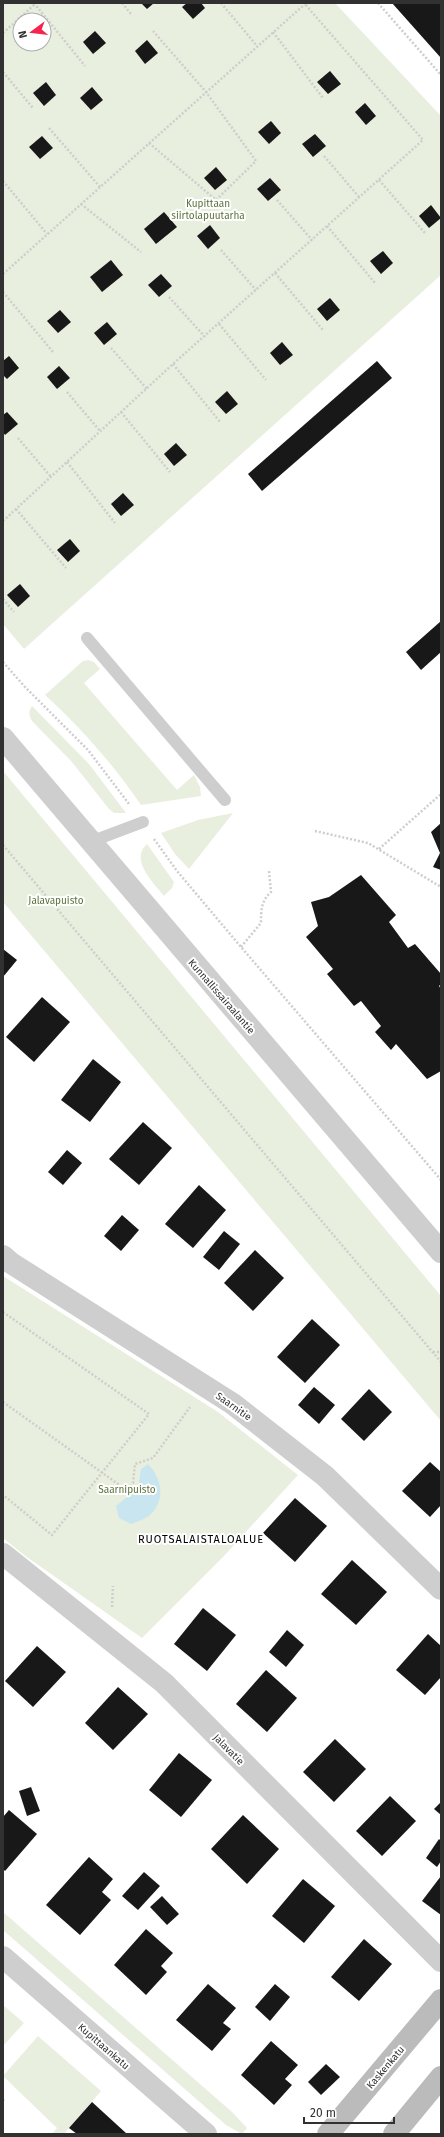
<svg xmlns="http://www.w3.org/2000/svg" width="444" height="2137" viewBox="0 0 444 2137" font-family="'Fira Sans',sans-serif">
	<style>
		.green { fill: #e9efde; fill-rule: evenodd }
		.water { fill: #c9e5f0 }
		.building { fill: #181818 }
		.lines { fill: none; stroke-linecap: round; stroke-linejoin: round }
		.path { stroke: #cecece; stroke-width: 2.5; stroke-dasharray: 2 2; stroke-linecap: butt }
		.service { stroke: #cecece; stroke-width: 12 }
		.minor { stroke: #cecece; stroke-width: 22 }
		.tertiary { stroke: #cecece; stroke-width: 22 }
		.secondary { stroke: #bbb; stroke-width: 22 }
		.labels { text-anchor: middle; stroke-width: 4; stroke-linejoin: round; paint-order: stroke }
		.park-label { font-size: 10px; fill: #5a7139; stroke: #fff }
		.street-label { font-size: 10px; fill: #313131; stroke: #fff }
		.neighbourhood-label { font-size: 11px; letter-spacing: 1px; fill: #000; stroke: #fff }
	</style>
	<rect width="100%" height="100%" fill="#fff"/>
	<!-- green -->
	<g class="green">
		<path d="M3,3H335L441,116V275L24,649L3,624ZM20,20H44V44H20Z"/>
		<path d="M88,660L94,662L100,669L84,683L177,790L194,775L200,787L201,796L141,805C114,765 81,728 45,695L83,661Z"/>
		<path d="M32,706L89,764L126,813H114L109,809L72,762L32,721C29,716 28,712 32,706Z"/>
		<path d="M3,771L441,1296V1421L3,902Z"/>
		<path d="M233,813L189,869L175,854L161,833L198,820Z"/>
		<path d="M147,844L174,882L172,888L164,896C154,883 129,860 147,844Z"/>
		<path d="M3,1276L218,1412L298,1475L223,1557L142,1638L24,1555L3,1538Z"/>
		<path d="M3,1912L232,2112L247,2128L242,2134L226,2125L3,1930Z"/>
		<path d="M3,2005L24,2023L3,2046Z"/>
		<path d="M38,2036L101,2091L64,2134H52L57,2128L3,2076Z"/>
	</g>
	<!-- water -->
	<path class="water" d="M148,1464C160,1476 166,1497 153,1512C148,1518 139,1521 131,1524L119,1518L116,1506L138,1488L141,1469Z"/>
	<!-- building -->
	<g class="building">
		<path d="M141,3H154L147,9Z"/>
		<path d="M187,3H201L205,8L193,19L182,7Z"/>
		<path d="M392,3H441V58Z"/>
		<path d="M95,31L106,43L93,54L83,42Z"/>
		<path d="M147,40L158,53L145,64L135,51Z"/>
		<path d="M330,71L341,84L328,94L317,82Z"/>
		<path d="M46,82L56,95L44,106L33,93Z"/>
		<path d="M92,87L103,100L91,110L80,98Z"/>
		<path d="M365,103L376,116L366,125L355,112Z"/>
		<path d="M271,121L281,133L269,144L258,132Z"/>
		<path d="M315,134L326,146L313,157L302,144Z"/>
		<path d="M42,136L53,148L40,159L29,147Z"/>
		<path d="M216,167L227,180L215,190L204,178Z"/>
		<path d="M270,178L281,190L268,201L257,189Z"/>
		<path d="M431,205L441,218L429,228L419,216Z"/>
		<path d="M164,212L177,227L156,244L144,229Z"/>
		<path d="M210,225L220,238L208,249L197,236Z"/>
		<path d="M383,251L393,263L381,274L370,261Z"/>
		<path d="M111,260L123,275L102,292L90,277Z"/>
		<path d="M161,274L172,286L159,297L148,285Z"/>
		<path d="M330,298L340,310L327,321L317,309Z"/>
		<path d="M60,310L71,322L58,333L47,321Z"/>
		<path d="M107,322L117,334L104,345L94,333Z"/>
		<path d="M282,342L293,355L280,365L270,353Z"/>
		<path d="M9,356L19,368L7,379L3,375V361Z"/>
		<path d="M377,361L392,378L262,491L248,474Z"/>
		<path d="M59,366L70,378L57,389L47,377Z"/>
		<path d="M227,391L238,404L226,414L215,402Z"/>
		<path d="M7,412L18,424L5,435L3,432V415Z"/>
		<path d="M176,443L187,455L174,466L164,454Z"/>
		<path d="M123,493L134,505L121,516L111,504Z"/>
		<path d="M70,539L80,551L68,562L57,550Z"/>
		<path d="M20,584L30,596L18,607L7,595Z"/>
		<path d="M441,621V652L421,670L406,652Z"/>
		<path d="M441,823V870L433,867L440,853L431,832Z"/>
		<path d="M361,875L396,915L389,922L408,948L415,944L441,974V984L439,986L441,989V1071L427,1079L396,1044L391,1050L375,1032L381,1026L361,1001L354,1006L327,974L333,969L306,937L318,926L311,902L329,897Z"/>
		<path d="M3,949L17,960L3,977Z"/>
		<path d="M42,997L70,1022L34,1062L6,1037Z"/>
		<path d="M93,1059L121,1082L90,1122L61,1100Z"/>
		<path d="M143,1122L172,1148L139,1185L109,1159Z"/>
		<path d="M67,1150L82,1163L63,1185L48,1172Z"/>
		<path d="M199,1185L226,1210L193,1248L165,1224Z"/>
		<path d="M122,1215L139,1230L121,1251L104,1236Z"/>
		<path d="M224,1231L240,1244L219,1270L203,1257Z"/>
		<path d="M255,1250L284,1278L253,1311L224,1283Z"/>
		<path d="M312,1319L340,1345L305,1383L277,1357Z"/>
		<path d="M314,1387L335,1405L319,1424L298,1405Z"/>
		<path d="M369,1389L392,1412L364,1441L341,1419Z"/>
		<path d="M430,1462L441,1472V1505L430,1517L402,1491Z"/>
		<path d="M295,1498L327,1526L295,1562L263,1533Z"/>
		<path d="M352,1560L387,1592L356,1625L321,1594Z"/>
		<path d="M203,1608L236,1635L207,1671L174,1644Z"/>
		<path d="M287,1630L304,1645L286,1667L269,1652Z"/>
		<path d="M428,1634L441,1646V1677L425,1695L396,1670Z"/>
		<path d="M37,1646L66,1672L33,1707L5,1681Z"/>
		<path d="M266,1670L297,1698L267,1732L236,1704Z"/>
		<path d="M118,1687L148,1714L113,1750L85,1723Z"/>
		<path d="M335,1739L366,1769L334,1802L303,1772Z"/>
		<path d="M179,1753L212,1780L181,1817L149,1790Z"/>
		<path d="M31,1787L40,1811L27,1816L19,1791Z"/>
		<path d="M390,1796L416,1821L382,1856L356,1831Z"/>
		<path d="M441,1802V1815L434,1809Z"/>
		<path d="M9,1810L37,1834L5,1871L3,1869V1817Z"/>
		<path d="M243,1815L279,1849L247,1884L211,1849Z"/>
		<path d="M439,1839L441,1841V1861L437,1867L426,1858Z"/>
		<path d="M89,1857L113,1879L102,1892L111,1900L80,1935L46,1905Z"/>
		<path d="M144,1872L160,1886L138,1910L122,1896Z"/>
		<path d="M441,1876V1915L422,1901Z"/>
		<path d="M303,1879L335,1906L304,1943L272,1916Z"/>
		<path d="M162,1896L179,1914L167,1925L150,1907Z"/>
		<path d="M146,1929L173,1953L161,1966L167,1972L146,1995L114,1965Z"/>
		<path d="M364,1939L392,1964L359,2001L331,1977Z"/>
		<path d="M208,1984L236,2008L223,2023L231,2029L212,2051L176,2020Z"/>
		<path d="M275,1984L290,1997L270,2021L255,2007Z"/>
		<path d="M271,2041L298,2065L285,2079L292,2085L274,2105L241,2075Z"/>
		<path d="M326,2064L340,2077L321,2095L308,2082Z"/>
		<path d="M92,2102L127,2134H77L69,2128Z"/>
	</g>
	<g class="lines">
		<!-- path -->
		<g class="path">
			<path d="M34,3L85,66"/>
			<path d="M122,3L131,14"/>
			<path d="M221,3L257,46"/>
			<path d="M378,3L441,75"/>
			<path d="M273,32L323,98"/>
			<path d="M3,33L35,4"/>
			<path d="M3,72L33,108"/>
			<path d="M49,128L100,187"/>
			<path d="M149,143L216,200L256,161L206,92L153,31"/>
			<path d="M324,156L359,197"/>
			<path d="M379,180L425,233"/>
			<path d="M3,181L47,234"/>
			<path d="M277,200L312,240"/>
			<path d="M81,204L141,252"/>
			<path d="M327,226L375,283"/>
			<path d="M221,250L256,290"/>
			<path d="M275,273L323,330"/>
			<path d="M3,274L305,4"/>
			<path d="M3,292L53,352"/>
			<path d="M169,297L205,337"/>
			<path d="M219,324L266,380"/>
			<path d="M111,348L147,389"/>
			<path d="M173,364L221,423"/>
			<path d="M67,392L100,431"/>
			<path d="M121,412L170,472"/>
			<path d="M18,438L51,477"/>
			<path d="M67,462L115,523"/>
			<path d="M16,509L66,568"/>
			<path d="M3,521L173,364L423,140L304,3"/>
			<path d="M3,599L14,612"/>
			<path d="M3,662L25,687L88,750L129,804"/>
			<path d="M315,831L368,843L441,887"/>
			<path d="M154,839L177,871L241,947L441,1180"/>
			<path d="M3,845L441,1362"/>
			<path d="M379,849L441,794"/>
			<path d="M241,947L261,923C261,911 261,901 271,892L269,871"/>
			<path d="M3,1312L149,1414L52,1535L3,1495"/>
			<path d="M433,1352H441"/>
			<path d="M3,1402L125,1489L129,1488L133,1483L135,1464L153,1458L190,1407"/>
			<path d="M112,1607L113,1586"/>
			<path d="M3,2100L4,2099"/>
		</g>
		<!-- service -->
		<g class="service">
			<path d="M87,638L225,800"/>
			<path d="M90,842L143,822"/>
		</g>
		<!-- minor -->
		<g class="minor">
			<path d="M3,1256L11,1263L233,1404L325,1476L441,1589"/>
			<path d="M3,1554L164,1683L441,1961"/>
			<path d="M3,1957L206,2134"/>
		</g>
		<!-- tertiary -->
		<path class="tertiary" d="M3,738L441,1252"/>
		<!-- secondary -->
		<g class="secondary">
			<path d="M328,2134L441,2000"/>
			<path d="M394,2134L441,2077"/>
		</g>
	</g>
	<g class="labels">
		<!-- park labels -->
		<g class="park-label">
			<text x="208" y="207">Kupittaan<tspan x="208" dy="12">siirtolapuutarha</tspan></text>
			<text x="56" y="904">Jalavapuisto</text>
			<text x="127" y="1493">Saarnipuisto</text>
		</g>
		<!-- street labels -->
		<g class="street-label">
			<text transform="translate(222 996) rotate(49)" y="4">Kunnallissairaalantie</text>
			<text transform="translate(234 1406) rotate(35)" y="4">Saarnitie</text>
			<text transform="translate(229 1749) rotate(45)" y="4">Jalavatie</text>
			<text transform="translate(104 2046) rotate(41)" y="4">Kupittaankatu</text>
			<text transform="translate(385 2067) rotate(-50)" y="4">Kaskenkatu</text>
		</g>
		<!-- neighbourhood labels -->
		<g class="neighbourhood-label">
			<text x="201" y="1543">RUOTSALAISTALOALUE</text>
		</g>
	</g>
	<!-- border -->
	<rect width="444" height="2137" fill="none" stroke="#313131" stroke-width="8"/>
	<!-- north arrow -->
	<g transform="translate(32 32) rotate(255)"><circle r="19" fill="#ffffff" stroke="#adadad"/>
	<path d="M0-3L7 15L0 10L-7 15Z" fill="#f5254e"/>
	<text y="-6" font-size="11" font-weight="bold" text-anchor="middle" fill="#313131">N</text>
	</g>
	<!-- scale -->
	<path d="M304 2117v6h90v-6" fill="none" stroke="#313131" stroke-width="2"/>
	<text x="310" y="2117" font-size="12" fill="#313131" stroke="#ffffff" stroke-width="3" paint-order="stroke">20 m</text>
</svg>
